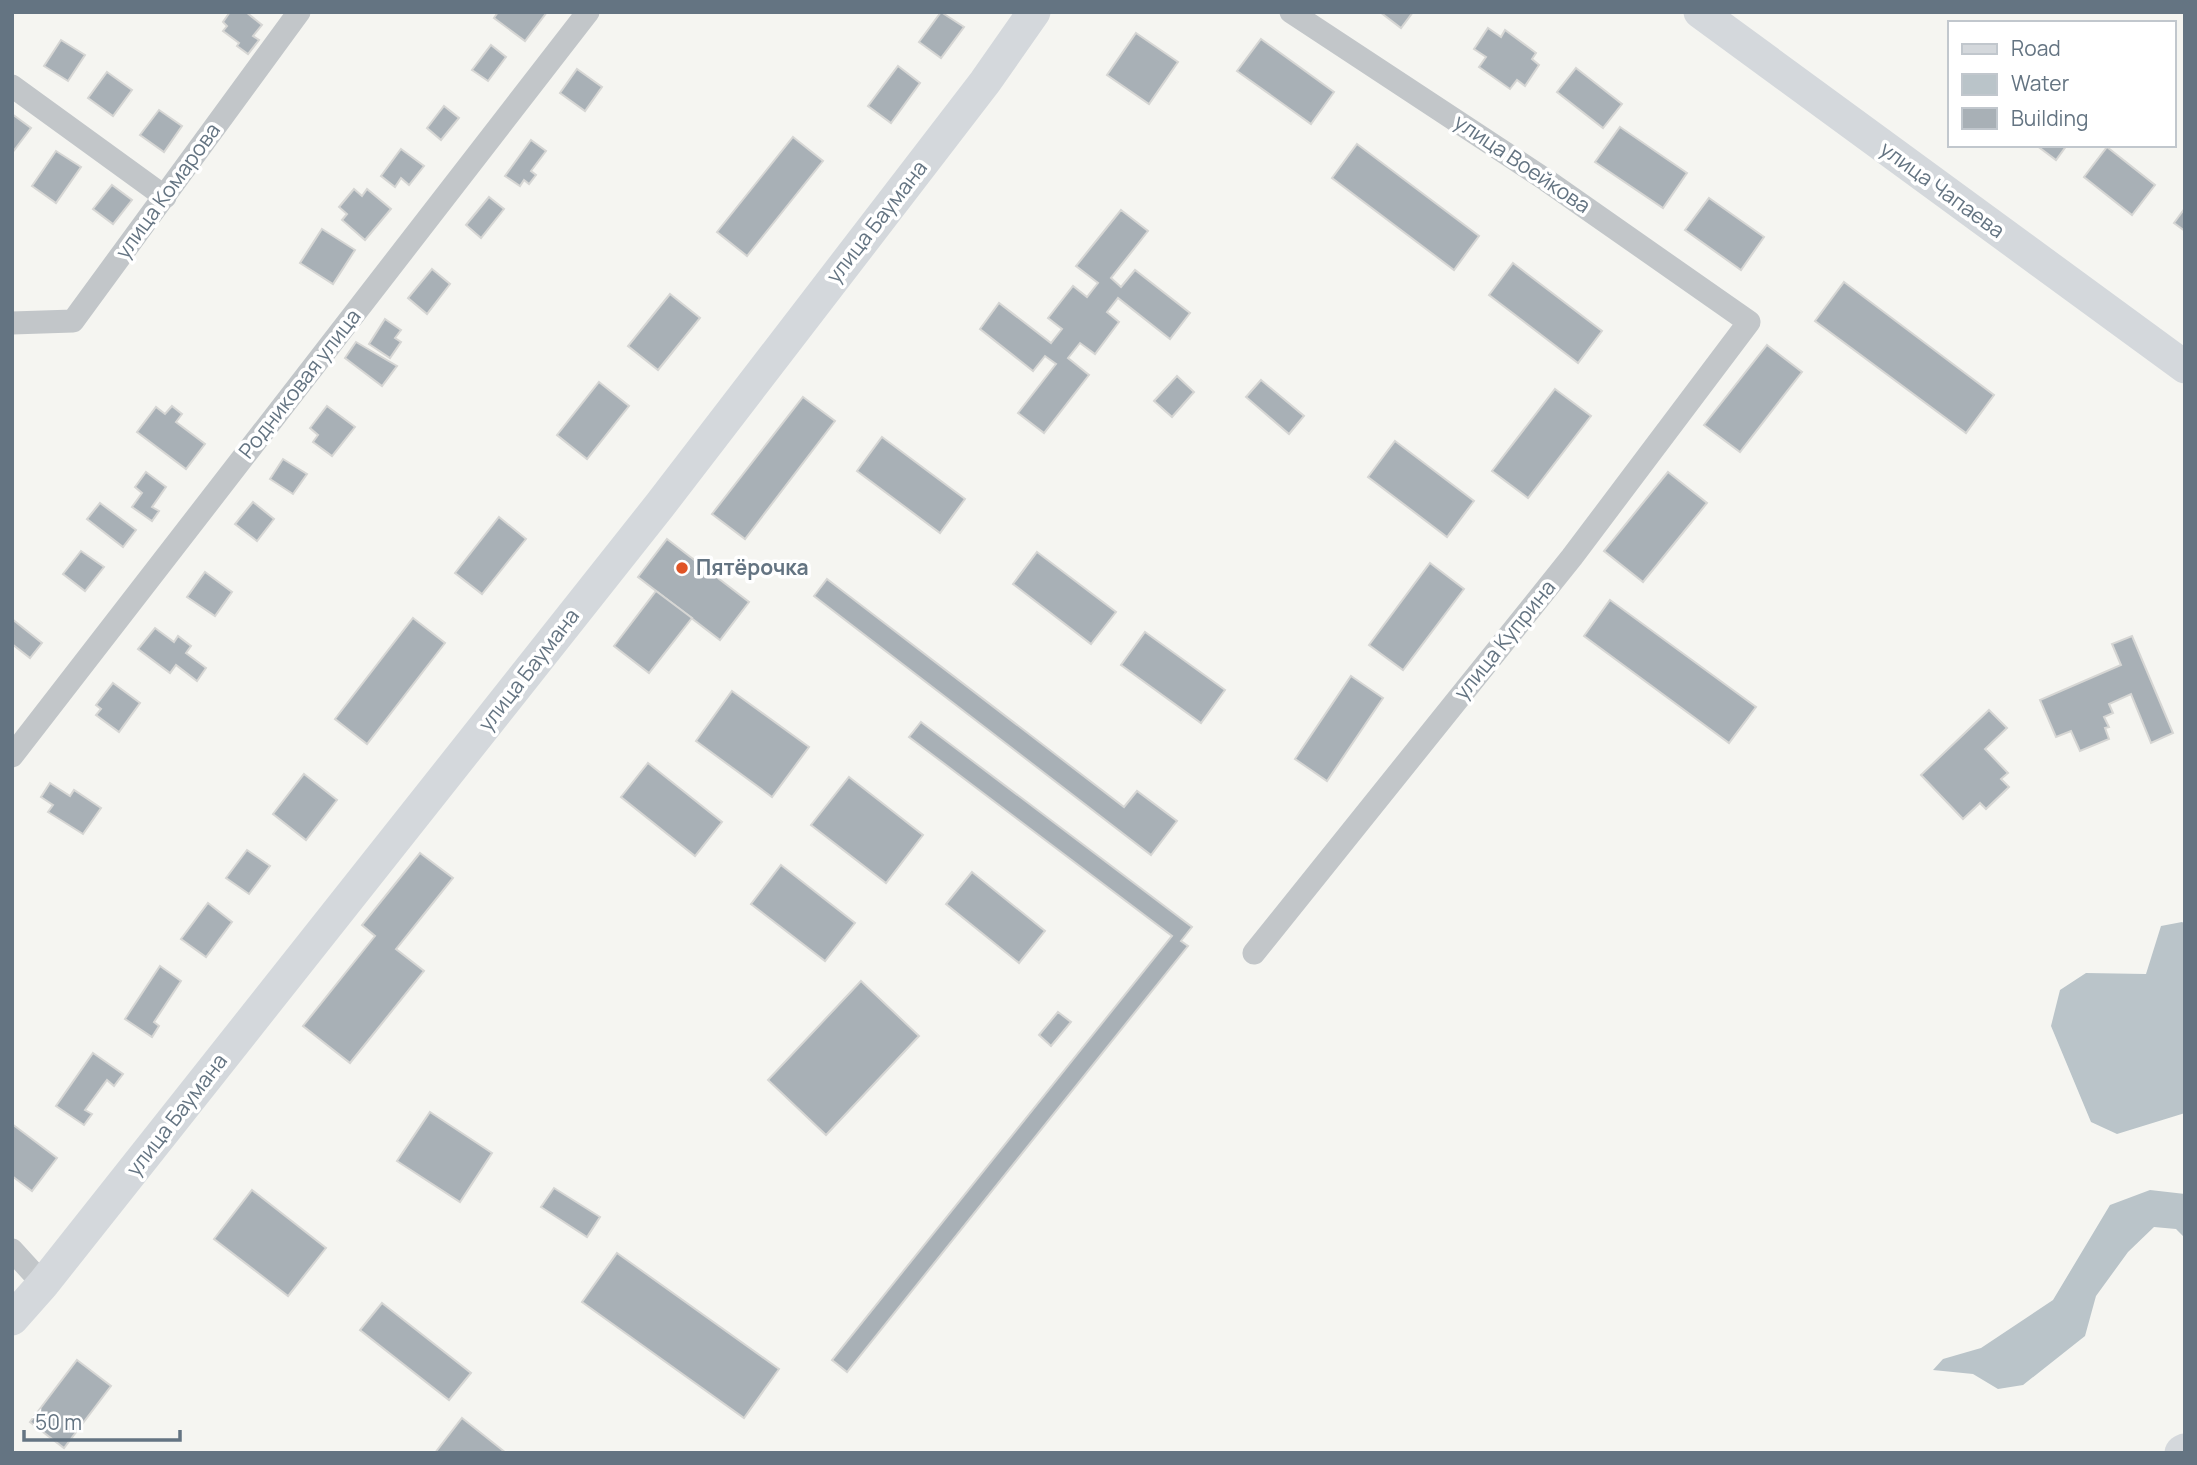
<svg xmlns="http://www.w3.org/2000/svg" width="2197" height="1465" viewBox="0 0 2197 1465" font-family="Manrope,sans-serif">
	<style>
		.water { fill: #bac4c9 }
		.building { fill: #a8b0b6; stroke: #d6d6d4; stroke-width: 2 }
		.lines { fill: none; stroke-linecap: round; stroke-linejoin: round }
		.street { stroke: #c2c6c9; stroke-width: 23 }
		.secondary { stroke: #d4d8dc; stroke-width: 33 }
		.primary { stroke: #d4d8dc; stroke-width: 37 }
		.poi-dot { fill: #e05426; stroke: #fff; stroke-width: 2.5 }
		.labels { text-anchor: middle; stroke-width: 7; stroke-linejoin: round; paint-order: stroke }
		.street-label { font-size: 21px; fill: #647482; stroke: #fff }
		.poi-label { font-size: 21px; font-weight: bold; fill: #647482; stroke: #fff; text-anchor: start }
	</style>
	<rect width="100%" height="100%" fill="#f5f5f1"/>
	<!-- water -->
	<g class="water">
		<path d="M2182,922L2185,924V1113L2117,1134L2091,1122L2051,1026L2060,990L2086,973L2146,974L2161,926Z"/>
		<path d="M2150,1190L2185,1194V1238L2176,1229L2154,1227L2128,1252L2096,1296L2085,1336L2023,1385L1998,1389L1973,1374L1933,1370L1943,1359L1981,1348L2053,1300L2110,1205Z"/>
	</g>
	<!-- building -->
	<g class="building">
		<path d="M230,12H246L262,25L253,36L259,40L248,54L237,46L239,43L223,31L227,26L223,22Z"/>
		<path d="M498,12H547L525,41L494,18Z"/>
		<path d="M941,12L964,27L941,58L919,42Z"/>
		<path d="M1380,12H1413L1401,28Z"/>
		<path d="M1488,28L1501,37L1505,30L1536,53L1532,59L1539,65L1525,86L1517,80L1510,89L1479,67L1486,57L1474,49Z"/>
		<path d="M1136,33L1178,62L1149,104L1107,75Z"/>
		<path d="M1261,39L1334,92L1311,124L1237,71Z"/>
		<path d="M61,40L85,55L68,81L44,66Z"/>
		<path d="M491,45L506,57L488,81L472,70Z"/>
		<path d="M898,66L920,83L891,123L868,106Z"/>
		<path d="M1576,68L1622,104L1603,128L1557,92Z"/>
		<path d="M577,69L602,87L585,111L560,93Z"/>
		<path d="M107,72L132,90L113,116L88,98Z"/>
		<path d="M444,106L459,118L441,140L427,128Z"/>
		<path d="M159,110L182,126L164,152L140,135Z"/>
		<path d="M12,114L31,128L12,153Z"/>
		<path d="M1620,127L1687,173L1663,208L1595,162Z"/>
		<path d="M793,137L823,161L747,256L717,232Z"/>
		<path d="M531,140L546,151L531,171L536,175L529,184L524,180L520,186L505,176Z"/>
		<path d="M1357,144L1479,236L1454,270L1332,178Z"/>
		<path d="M2036,145H2067L2056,160Z"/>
		<path d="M2107,147L2155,185L2132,215L2084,177Z"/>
		<path d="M401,149L424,166L409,185L401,178L395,187L381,176Z"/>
		<path d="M56,151L81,167L56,203L32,186Z"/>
		<path d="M112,185L132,200L113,224L93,209Z"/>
		<path d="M354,189L362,196L367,189L391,209L365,240L342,220L347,214L339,207Z"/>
		<path d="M489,197L504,209L481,238L466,225Z"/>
		<path d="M1709,198L1764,237L1741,270L1685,230Z"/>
		<path d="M2185,208V231L2174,223Z"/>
		<path d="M1121,210L1148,231L1111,278L1121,287L1135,270L1190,313L1170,339L1118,298L1107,312L1119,322L1095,354L1080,343L1068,358L1089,375L1044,433L1018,413L1056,364L1045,356L1033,371L980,329L999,303L1051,343L1062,329L1048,318L1073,286L1087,297L1098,283L1076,266Z"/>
		<path d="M322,229L355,250L333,284L300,263Z"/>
		<path d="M1513,263L1602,331L1578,363L1489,295Z"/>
		<path d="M432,269L450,284L427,314L408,298Z"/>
		<path d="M1844,282L1994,395L1966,433L1815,321Z"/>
		<path d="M670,294L700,318L658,370L628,346Z"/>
		<path d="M385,319L401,330L395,338L401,342L390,358L369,344Z"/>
		<path d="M356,342L397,366L382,386L345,358Z"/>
		<path d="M1767,345L1802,372L1740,452L1704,425Z"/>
		<path d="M1177,376L1194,392L1172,417L1154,401Z"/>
		<path d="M1261,380L1304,416L1289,434L1246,397Z"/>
		<path d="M599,382L629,406L587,459L557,435Z"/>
		<path d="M1555,389L1591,416L1528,498L1492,471Z"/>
		<path d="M803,397L835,421L745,539L712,514Z"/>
		<path d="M172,406L182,414L176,422L205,444L186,469L137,432L156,407L165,414Z"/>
		<path d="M327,406L355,427L332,456L313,442L318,435L310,428Z"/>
		<path d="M882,437L965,499L940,533L857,471Z"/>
		<path d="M1395,441L1474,501L1447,537L1368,477Z"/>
		<path d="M283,459L307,474L293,494L270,479Z"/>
		<path d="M146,472L166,487L152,507L159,511L152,521L132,507L142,493L135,487Z"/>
		<path d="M1668,472L1707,503L1643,582L1604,551Z"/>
		<path d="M253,502L274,519L257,541L235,524Z"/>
		<path d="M100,503L136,530L123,547L87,519Z"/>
		<path d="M499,517L526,539L482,594L455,573Z"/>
		<path d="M667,539L749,602L720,640L638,577Z"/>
		<path d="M81,551L104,567L85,591L63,574Z"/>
		<path d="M1037,552L1116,612L1091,644L1013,584Z"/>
		<path d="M1430,563L1464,589L1403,670L1369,645Z"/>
		<path d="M205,572L232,592L215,616L187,597Z"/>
		<path d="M827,579L1124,807L1137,791L1177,821L1151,855L814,596Z"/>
		<path d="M656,591L692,618L649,673L614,646Z"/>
		<path d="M1610,600L1756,707L1729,743L1584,636Z"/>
		<path d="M413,618L445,643L367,744L335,719Z"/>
		<path d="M12,619L42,643L30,658L12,644Z"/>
		<path d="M155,628L174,642L178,636L191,646L186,653L206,668L197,681L176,665L170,673L138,649Z"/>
		<path d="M1145,632L1225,690L1201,723L1121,665Z"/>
		<path d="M2132,636L2173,733L2151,743L2131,694L2109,704L2113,713L2104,717L2109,727L2105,728L2109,739L2080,751L2071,731L2056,737L2040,700L2121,665L2112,644Z"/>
		<path d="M1351,676L1383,698L1327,781L1295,759Z"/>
		<path d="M113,683L140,703L119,732L96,715L101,709L96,705Z"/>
		<path d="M732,691L809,747L772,797L696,741Z"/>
		<path d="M1989,710L2007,728L1985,749L2008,773L2001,779L2009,787L1986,809L1980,803L1963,819L1921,775Z"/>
		<path d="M921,722L1192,927L1181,941L1188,946L847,1372L832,1360L1172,936L909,737Z"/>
		<path d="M648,763L722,822L695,856L621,797Z"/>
		<path d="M304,774L337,800L306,840L273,814Z"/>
		<path d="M849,777L923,835L886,883L811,825Z"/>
		<path d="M50,783L70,796L74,790L101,808L83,834L48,812L53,805L41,797Z"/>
		<path d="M247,850L270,866L249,894L226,878Z"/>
		<path d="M420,853L453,878L396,949L424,971L350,1063L303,1026L375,936L362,925Z"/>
		<path d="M781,865L855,923L825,961L751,904Z"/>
		<path d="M972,872L1045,931L1019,963L946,904Z"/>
		<path d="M208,903L232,922L206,957L181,939Z"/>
		<path d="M160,966L181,981L154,1022L159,1026L152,1037L125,1019Z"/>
		<path d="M861,981L919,1036L826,1135L768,1080Z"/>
		<path d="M1058,1012L1071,1022L1051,1046L1039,1035Z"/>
		<path d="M93,1053L123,1074L114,1086L107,1080L85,1110L92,1114L84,1125L56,1106Z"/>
		<path d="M430,1112L492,1153L460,1202L397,1161Z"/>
		<path d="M12,1124L57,1158L32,1191L12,1176Z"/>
		<path d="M554,1188L600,1217L587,1237L541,1207Z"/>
		<path d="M252,1190L326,1248L288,1296L214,1239Z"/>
		<path d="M617,1253L779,1369L744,1418L582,1302Z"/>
		<path d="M382,1303L471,1373L449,1400L360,1330Z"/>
		<path d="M77,1360L111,1386L64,1448L30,1422Z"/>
		<path d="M462,1418L506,1453H435Z"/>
	</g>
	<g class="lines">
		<!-- street -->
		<g class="street">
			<path d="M12,86L165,197"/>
			<path d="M12,323L73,321L299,12"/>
			<path d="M12,756L588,12"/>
			<path d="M1254,953L1572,557L1749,322L1546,180L1291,12"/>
			<path d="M12,1250L43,1284"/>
		</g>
		<!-- secondary -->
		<g class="secondary">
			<path d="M1700,12L2185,367"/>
			<path d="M12,1319L43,1284L660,505L985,82L1034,12"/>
		</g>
		<!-- primary -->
		<path class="primary" d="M2183,1453L2185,1452"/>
	</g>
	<!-- markers -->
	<circle class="poi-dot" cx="682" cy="568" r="7"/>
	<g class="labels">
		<!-- street labels -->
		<g class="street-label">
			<text transform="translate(1522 164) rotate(34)" y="7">улица Воейкова</text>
			<text transform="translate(1942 190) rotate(36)" y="7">улица Чапаева</text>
			<text transform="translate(168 191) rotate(-54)" y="7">улица Комарова</text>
			<text transform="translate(877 222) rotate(-52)" y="7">улица Баумана</text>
			<text transform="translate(300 384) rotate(-52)" y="7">Родниковая улица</text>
			<text transform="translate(1505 640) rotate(-51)" y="7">улица Куприна</text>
			<text transform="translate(529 670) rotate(-52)" y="7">улица Баумана</text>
			<text transform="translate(177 1115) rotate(-52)" y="7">улица Баумана</text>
		</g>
		<!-- poi labels -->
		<g class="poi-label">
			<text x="696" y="575">Пятёрочка</text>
		</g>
	</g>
	<!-- border -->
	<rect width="2197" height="1465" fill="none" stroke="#647482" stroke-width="28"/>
	<!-- legend -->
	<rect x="1948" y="21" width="228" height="126" fill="#ffffff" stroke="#c1c7cd" stroke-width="2"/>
	<rect x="1962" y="44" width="35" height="10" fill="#d4d8dc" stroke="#c1c7cd" stroke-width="2"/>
	<text x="2011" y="56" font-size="21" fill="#647482">Road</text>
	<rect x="1962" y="74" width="35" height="21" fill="#bac4c9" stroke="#c1c7cd" stroke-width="2"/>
	<text x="2011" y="91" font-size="21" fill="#647482">Water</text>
	<rect x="1962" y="108" width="35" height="21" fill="#a8b0b6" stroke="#c1c7cd" stroke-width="2"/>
	<text x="2011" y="126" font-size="21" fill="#647482">Building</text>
	<!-- scale -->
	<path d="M24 1430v10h156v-10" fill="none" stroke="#647482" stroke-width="3.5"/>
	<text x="35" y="1430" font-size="21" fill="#647482" stroke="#ffffff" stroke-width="5" paint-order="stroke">50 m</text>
</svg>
